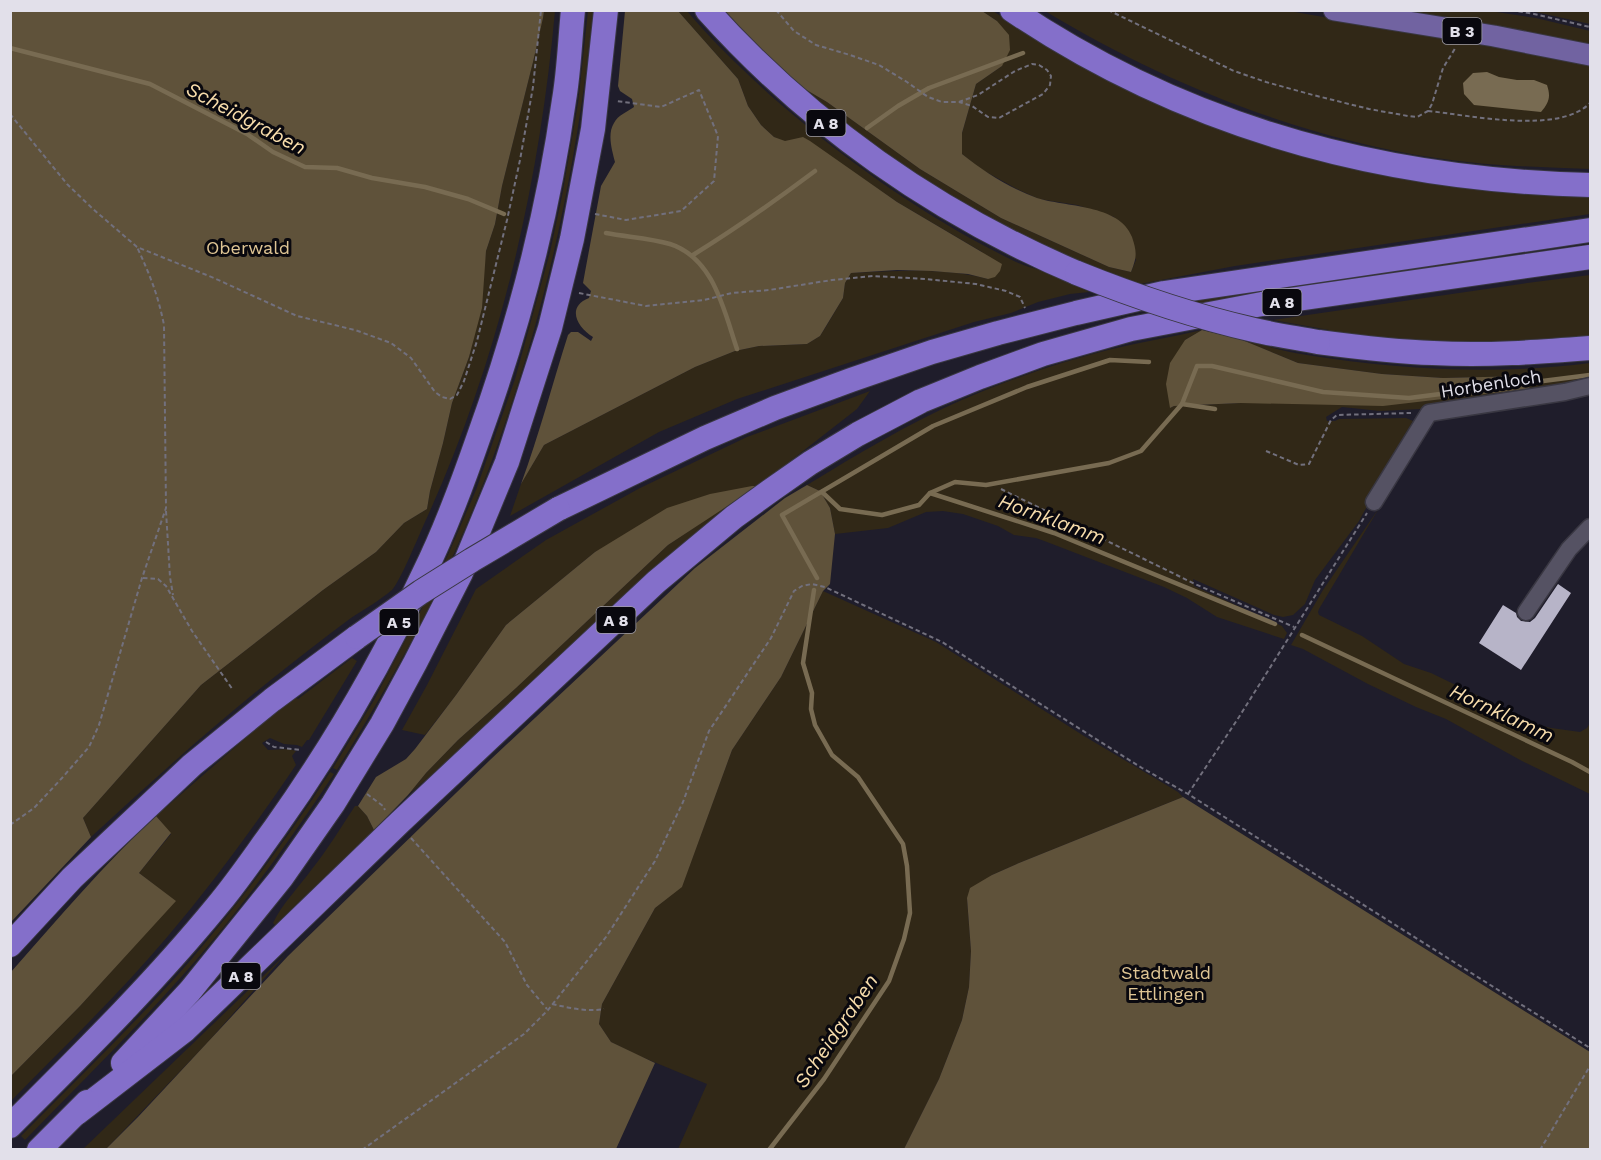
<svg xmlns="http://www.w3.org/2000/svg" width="1601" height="1160" viewBox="0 0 1601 1160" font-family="'Work Sans',sans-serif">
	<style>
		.green { fill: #312817 }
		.forest { fill: #5f523a }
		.water { fill: #786b52 }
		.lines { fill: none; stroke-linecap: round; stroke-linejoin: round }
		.stream { stroke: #786b52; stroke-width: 4.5 }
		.building { fill: #b7b4c8 }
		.minor-casing { stroke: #393742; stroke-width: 19 }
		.major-casing { stroke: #393742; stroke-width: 23 }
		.highway-casing { stroke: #393742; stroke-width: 26 }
		.path { stroke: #72707d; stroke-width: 2; stroke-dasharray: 4.5 3; stroke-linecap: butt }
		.minor { stroke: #555263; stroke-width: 16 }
		.major { stroke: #7163a1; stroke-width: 21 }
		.highway { stroke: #846fca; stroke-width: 24 }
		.highway-bridge-casing { stroke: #393742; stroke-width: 26; stroke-linecap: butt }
		.highway-bridge { stroke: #846fca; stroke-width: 24 }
		.labels { text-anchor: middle; stroke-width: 6; stroke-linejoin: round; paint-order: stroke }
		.shield { fill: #09080e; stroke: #a19fa8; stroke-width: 1.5 }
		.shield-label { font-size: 16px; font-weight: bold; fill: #e2e0ea }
		.park-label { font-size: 18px; fill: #dfc594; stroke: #09080e }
		.street-label { font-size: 18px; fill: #e2e0ea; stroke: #09080e }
		.water-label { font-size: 20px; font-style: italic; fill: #f7dcab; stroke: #09080e }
	</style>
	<rect width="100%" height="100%" fill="#1f1d2b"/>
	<!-- green -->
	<g class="green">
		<path d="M544,11H555C539,188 499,360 425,522C419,535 400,582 392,590C380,600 365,609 351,618C324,638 298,658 272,679C209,729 150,783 91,837L83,818L201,685L323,590L376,552L404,523L427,509L430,491L443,443L452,403L469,357L483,276L486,251L495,224L502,186L533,62L543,18Z"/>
		<path d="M588,11H593C573,214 522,415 433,599C404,658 371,714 337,770L333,768L374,700L421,610L447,557L476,490L515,379L550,252L562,196L578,103Z"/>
		<path d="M678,11H687C712,41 741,68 770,95C843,159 926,218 1014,261C1026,267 1039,269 1052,274C1065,279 1077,286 1089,292L1070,294L1038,302L1011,313L974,322L737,399L659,432L510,516L521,484L544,445L695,367L735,351L759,346L807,344L820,336L827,325L843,298L845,283L851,273C897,271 943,267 988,279L982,252L897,202L859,176L774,137L761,125L748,106L738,79Z"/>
		<path d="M982,11H993L1028,34L1341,165L1393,177L1474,189L1590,196V214L1235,266L1140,284L1101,269L1099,271C1027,239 958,203 893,159C859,137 829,111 798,85L827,102L920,169L1001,218L1109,267L1131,272L1136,260L1114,217L1077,205L1039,199L1017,189L979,168L962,154V133L976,84L1002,66L997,21Z"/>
		<path d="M1045,11H1289L1590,63V169C1539,167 1487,166 1436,158C1298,137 1164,83 1045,11Z"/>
		<path d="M1381,11H1490L1536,18L1590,31V47Z"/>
		<path d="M1531,11H1590V24Z"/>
		<path d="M1470,258L1471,264L1205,304L1195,301L1270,288Z"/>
		<path d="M1590,275V337C1524,342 1456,345 1389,340C1369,338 1349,335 1330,332L1329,330L1273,320L1527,283Z"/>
		<path d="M1202,330L1185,340L1170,408L1174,406L1241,403H1314L1446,398L1529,389L1531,380L1524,376L1443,378L1382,374L1298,363L1240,339C1261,344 1285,352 1307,355C1400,370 1497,375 1590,363V384L1510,398L1421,409L1380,411L1342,407L1326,417L1327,421H1335L1339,419L1406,418L1413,421L1369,494L1371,499L1359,521L1315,580L1305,604L1293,615L1283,617L1274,615L1193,579L1194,586L1282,626L1287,633L1284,639L1217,617L1187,598L1164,587L1047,542L1036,538L1014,535L998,526L963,514L943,511L926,512L888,528L835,534L830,508L820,491L807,485C858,454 909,423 964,399C1011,379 1063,361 1112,349C1142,342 1172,337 1202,330Z"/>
		<path d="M870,391L857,409L758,486L595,552L506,625L456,695L425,735L402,730L427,685L476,589L546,540L640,488L747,437Z"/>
		<path d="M735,500L654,568L442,766L408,795L426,773L458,740L516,688L668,545Z"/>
		<path d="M1379,508L1319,609L1318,612L1319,615L1362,636L1404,664L1431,673L1528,720L1532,723L1551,728L1580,732L1587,728L1590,723V794L1522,761L1446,719L1416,707L1368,684L1303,649L1291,645L1323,590Z"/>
		<path d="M823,591L936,642L1084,736L1178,792L1183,797L1019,863L992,875L967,899L971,951L969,987L962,1020L939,1079L904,1149H678L707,1084L637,1055L611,1042L599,1024L602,1004L655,908L682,886L732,750L781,677Z"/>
		<path d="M352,658L357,661L309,740H307L302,747L297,745L284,744L270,738L262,743L268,750L289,749L296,751L292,756L296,765C256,824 214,882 168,936C119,994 64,1047 11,1101V1076L80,1006L175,901L139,873L171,834L156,816L294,696L298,699Z"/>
		<path d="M330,772L334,774C296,831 257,887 213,940C155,1010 89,1074 25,1140L21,1136C77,1079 136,1023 189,962C240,902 288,838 330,772Z"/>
		<path d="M355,806H358L367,816L374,830L275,925L273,923C282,904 299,887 312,869C328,849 341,827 355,806Z"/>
		<path d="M286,954L208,1042L106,1149L82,1150Z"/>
	</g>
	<!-- forest -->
	<g class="forest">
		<path d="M11,10L544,11L543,18L533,62L502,186L495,224L486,251L482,308L469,357L452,403L443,443L430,491L427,509L404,523L376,552L323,590L201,685L83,818L91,837L11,922Z"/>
		<path d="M625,11H678L738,79L748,106L761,125L774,137L785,141L803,137L810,141L897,202L1002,264L1000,271L995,277L988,279L968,274L932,271L897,270L851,273L845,283L843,298L820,336L807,344L759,346L735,351L695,367L544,445L521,484C539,435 552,385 568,335L571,332H578L591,341L593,337C577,327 566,307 589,298L591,291L583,283L585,272L601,186L615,162C612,150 607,134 614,123C618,115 627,112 634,107L632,99L620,91L618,86Z"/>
		<path d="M721,11H982L997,21L1009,35L1010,50L1002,66L976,84L962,133V154C984,172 1010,188 1037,198C1064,207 1120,204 1132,237C1137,252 1137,257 1131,272L1109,267L1001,218L920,169L827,102L798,85Z"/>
		<path d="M1202,330L1240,339L1298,363L1382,374L1443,378L1524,376L1531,380L1529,389L1383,406L1241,403L1174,406L1170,408L1166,384L1170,363L1185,340Z"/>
		<path d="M807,485L820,491L830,508L835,534L830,584L823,591L781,677L732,750L682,887L655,908L602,1004L599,1024L611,1042L655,1063L616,1149H106L138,1117L288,956L490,760L695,568L785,498Z"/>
		<path d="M752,486H758L668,545L516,688L458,740L426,773L408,795L374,830L367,816L358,806L376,777L406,759L415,749L456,695L506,625L595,552L667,508L710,494Z"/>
		<path d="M1183,797L1590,1052V1149H904L939,1079L962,1020L969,987L971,951L967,898L970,888L992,875L1019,863Z"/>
		<path d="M156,816L171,833L139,873L176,901L80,1006L11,1076V972C58,919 104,864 156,816Z"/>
	</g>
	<!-- water -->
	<path class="water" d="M1487,72L1499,77L1517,80H1534L1547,85C1551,97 1549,103 1541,112L1474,105L1464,94L1463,83L1473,73Z"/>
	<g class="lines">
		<!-- stream -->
		<g class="stream">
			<path d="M10,48L150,84L247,134L273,152L305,167L337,168L372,178L425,187L468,199L504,214"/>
			<path d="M867,128L898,106L929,88L1023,53"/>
			<path d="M606,233C627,237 650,238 670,244C714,258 724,311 737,349"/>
			<path d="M693,255C735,229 775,201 815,171"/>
			<path d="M1182,404L1197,366H1212L1323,392L1409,398L1590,375"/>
			<path d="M822,492L840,509L882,515L919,505L930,493L1054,533L1275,624"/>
			<path d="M930,493L955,482L986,485L1109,463L1141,451L1182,404L1215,409"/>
			<path d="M817,578L782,515L933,426L1027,387L1110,360L1149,362"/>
			<path d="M1302,635L1572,762L1590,772"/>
			<path d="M769,1150L824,1079L889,981L904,939L910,913L907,866L903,844L858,777L832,755L815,725L811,709L812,693L803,663L814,590"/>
		</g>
	</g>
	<!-- building -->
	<path class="building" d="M1558,584L1571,593L1521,670L1479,643L1503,605L1516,613L1517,617L1521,621L1530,622L1535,618Z"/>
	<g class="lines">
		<!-- minor casing -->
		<g class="minor-casing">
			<g id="minor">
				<path d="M1374,502L1429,413L1565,392L1590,386"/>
				<path d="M1526,612L1569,549L1590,527"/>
			</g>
		</g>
		<!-- major casing -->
		<g class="major-casing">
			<path id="major" d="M1334,10L1494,36L1590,55"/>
		</g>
		<!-- highway casing -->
		<g class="highway-casing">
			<g id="highway">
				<path d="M707,10C809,124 936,213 1077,273"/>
				<path d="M1012,10C1187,128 1381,180 1590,185"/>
				<path d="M1318,342C1356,347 1395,352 1433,353C1486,356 1538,352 1590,348"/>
				<path d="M558,509L705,438L775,408L851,380L932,352L998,333L1076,313L1164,293L1590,230"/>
				<path d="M10,945L72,878L192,765L272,700L357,637"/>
				<path d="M123,1063L190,991L282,877L333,804L382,724L415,663L461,573L507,462L550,328L572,239L593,129L606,10"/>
				<path d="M77,1113L185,1030L400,822L656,582L734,517L770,491L810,463L858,434L921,401L980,377L1043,354L1131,329L1262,304L1590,257"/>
				<path d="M10,1126C82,1054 153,984 217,906C238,881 256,854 275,828C332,748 382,662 424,573C446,529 463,482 479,436C518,328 548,214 564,100C569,71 570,40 573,10"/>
				<path d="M39,1150L87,1102"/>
			</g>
		</g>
		<!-- path -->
		<g class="path">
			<path d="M776,10L794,31L816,45L850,55L879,65L907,82L928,97L942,102H959L978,95L1015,71L1032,64L1039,65L1047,70L1051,76L1050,85L1043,94L999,118L988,117L972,106L959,102"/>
			<path d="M1108,10L1234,71L1266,82L1313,95L1369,109L1408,116L1417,117L1428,111L1432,104L1443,68L1456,47"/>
			<path d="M1511,10L1534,14L1590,27"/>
			<path d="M1428,111C1469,115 1559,135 1590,103"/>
			<path d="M10,114L67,184L93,209L137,247L214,278L297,316L355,330L391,343L411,358L435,392L442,397L450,399L457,395L464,381L477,341L507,220L520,160L533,87L541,10"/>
			<path d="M595,214L626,220L681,211L714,181L718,136L699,90L661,107L616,101"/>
			<path d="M579,293L646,306L704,300L732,293L769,290L832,280L873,276L926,279L976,284L1006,291L1020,297L1025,308"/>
			<path d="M1266,451L1299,465L1309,464L1331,420L1337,415L1411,413"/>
			<path d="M1001,489L1195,584L1294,627"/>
			<path d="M166,511L170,577L173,595"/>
			<path d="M143,578L158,579L166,586L192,631L233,690"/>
			<path d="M266,742L274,747L301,750"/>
			<path d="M367,794L383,806L385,810"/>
			<path d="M1188,794L1239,717L1367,513"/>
			<path d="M10,825L34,808L62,778L89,747L99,725L142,578L166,508L164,325C158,295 150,275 137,247"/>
			<path d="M411,838L505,942L527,985L547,1009"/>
			<path d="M552,1004C570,1008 586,1012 604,1009"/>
			<path d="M362,1150L524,1034L548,1010L606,937L655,861L683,802L709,731L771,638L794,591L802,586L812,584L825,587L942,642L1142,768L1188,794L1590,1048"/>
			<path d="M1540,1150L1590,1066"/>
		</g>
		<!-- minor -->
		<use href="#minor" class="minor"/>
		<!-- major -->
		<use href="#major" class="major"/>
		<!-- highway -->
		<use href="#highway" class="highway"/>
		<!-- highway-bridge casing -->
		<g class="highway-bridge-casing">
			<g id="highway-bridge">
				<path d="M1077,273C1134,296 1193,316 1254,330C1275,335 1297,338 1318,342"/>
				<path d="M357,637L421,592L472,560L558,509"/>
			</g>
		</g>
		<!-- highway-bridge -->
		<use href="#highway-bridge" class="highway-bridge"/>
	</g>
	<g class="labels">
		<!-- shield labels -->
		<g class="shield">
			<rect x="1442.5" y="18" width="39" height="26" rx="4.5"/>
			<rect x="806.5" y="110" width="39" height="26" rx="4.5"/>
			<rect x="1262.5" y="289" width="39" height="26" rx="4.5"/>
			<rect x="596.5" y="607" width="39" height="26" rx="4.5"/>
			<rect x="379.5" y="609" width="39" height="26" rx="4.5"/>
			<rect x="221.5" y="963" width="39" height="26" rx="4.5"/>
		</g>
		<g class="shield-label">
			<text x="1462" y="37">B 3</text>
			<text x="826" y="129">A 8</text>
			<text x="1282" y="308">A 8</text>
			<text x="616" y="626">A 8</text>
			<text x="399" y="628">A 5</text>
			<text x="241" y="982">A 8</text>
		</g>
		<!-- park labels -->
		<g class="park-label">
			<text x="248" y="254">Oberwald</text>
			<text x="1166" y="979">Stadtwald<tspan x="1166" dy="21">Ettlingen</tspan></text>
		</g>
		<!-- street labels -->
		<g class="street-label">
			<text transform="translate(1491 384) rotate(-9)" y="6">Horbenloch</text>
		</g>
		<!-- water labels -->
		<g class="water-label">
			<text transform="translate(246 118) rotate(28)" y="7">Scheidgraben</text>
			<text transform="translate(1052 519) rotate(20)" y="7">Hornklamm</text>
			<text transform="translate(1502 713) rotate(25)" y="7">Hornklamm</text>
			<text transform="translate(836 1031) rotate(-56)" y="7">Scheidgraben</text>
		</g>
	</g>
	<!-- border -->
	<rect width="1601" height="1160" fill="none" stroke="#e2e0ea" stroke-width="24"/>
</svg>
